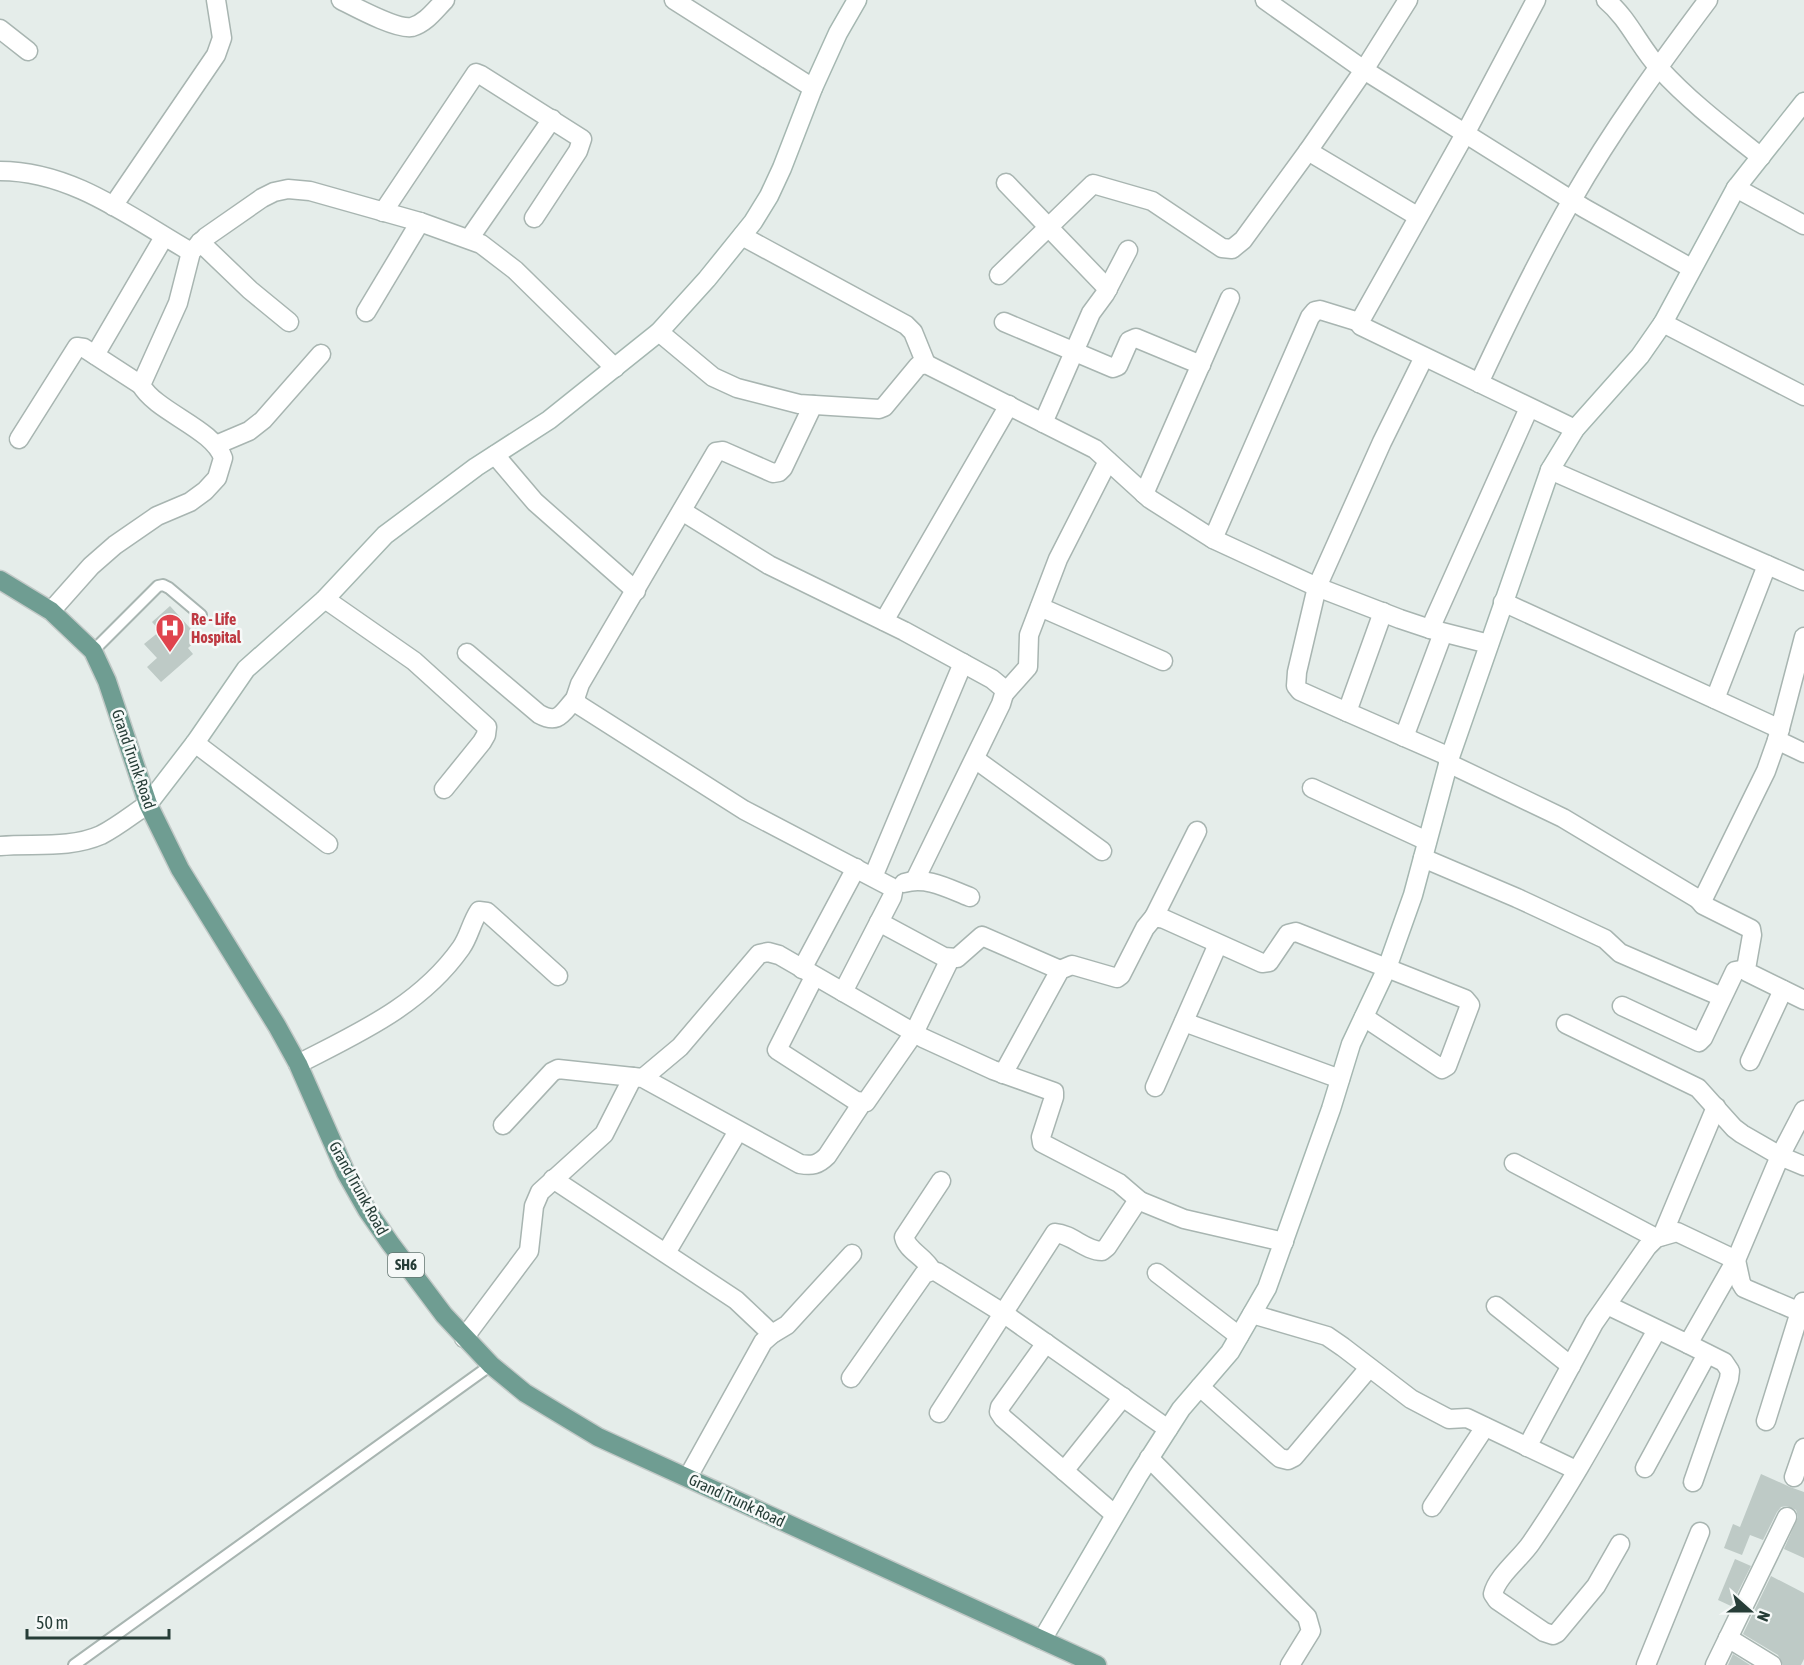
<svg xmlns="http://www.w3.org/2000/svg" width="1804" height="1665" viewBox="0 0 1804 1665" font-family="'Asap Condensed',sans-serif">
	<style>
		.building { fill: #becac6 }
		.lines { fill: none; stroke-linecap: round; stroke-linejoin: round }
		.lane-casing { stroke: #a8b5b1; stroke-width: 14 }
		.street-casing { stroke: #a8b5b1; stroke-width: 21 }
		.secondary-casing { stroke: #a5b7b1; stroke-width: 21 }
		.primary-casing { stroke: #c2c9c7; stroke-width: 21 }
		.lane { stroke: #fff; stroke-width: 10 }
		.street { stroke: #fff; stroke-width: 18 }
		.secondary { stroke: #fff; stroke-width: 18 }
		.primary { stroke: #6f9d92; stroke-width: 18 }
		.labels { text-anchor: middle; stroke-width: 5; stroke-linejoin: round; paint-order: stroke }
		.shield { fill: #f6f9f8; stroke: #647571; stroke-width: 1.5 }
		.shield-label { font-size: 15px; font-weight: bold; fill: #263d37 }
		.health-label { font-size: 16px; font-weight: bold; fill: #be3a42; stroke: #f6f9f8; text-anchor: start }
		.street-label { font-size: 16px; fill: #263d37; stroke: #f6f9f8 }
	</style>
	<rect width="100%" height="100%" fill="#e5edea"/>
	<!-- building -->
	<g class="building">
		<path d="M170,606L199,638L188,648L193,654L161,682L147,667L157,658L144,644L160,631L152,622Z"/>
		<path d="M1761,1474L1790,1487L1804,1492V1558L1784,1549L1798,1517L1796,1510L1787,1506L1781,1507L1777,1512L1763,1540L1750,1535L1742,1555L1724,1548L1733,1524L1740,1527Z"/>
		<path d="M1735,1559L1751,1566L1731,1606L1718,1600Z"/>
		<path d="M1771,1576L1804,1593V1659L1801,1665H1783L1778,1655L1743,1634Z"/>
		<path d="M1733,1654L1750,1665H1728Z"/>
	</g>
	<g class="lines">
		<!-- lane casing -->
		<g class="lane-casing">
			<g id="lane">
				<path d="M93,651L158,586L163,585L169,588L201,615"/>
				<path d="M74,1665L491,1365"/>
			</g>
		</g>
		<!-- street casing -->
		<g class="street-casing">
			<g id="street">
				<path d="M341,0C355,7 397,30 412,27C426,23 435,10 445,0"/>
				<path d="M674,0L813,88"/>
				<path d="M1265,0L1364,70L1584,208L1691,268"/>
				<path d="M1536,0L1465,134L1359,323L1361,326L1575,429"/>
				<path d="M1606,0C1629,19 1640,48 1660,69C1690,102 1726,129 1761,157"/>
				<path d="M0,29L28,51"/>
				<path d="M1308,151L1417,216"/>
				<path d="M0,171C72,171 130,217 191,252"/>
				<path d="M1006,183L1108,289"/>
				<path d="M1736,188L1804,225"/>
				<path d="M113,206L216,55L222,38L216,0"/>
				<path d="M383,212L476,73L481,75L582,139L578,151L534,218"/>
				<path d="M742,236L906,325L913,332L926,364"/>
				<path d="M469,239L552,119"/>
				<path d="M200,242L250,290L289,322"/>
				<path d="M999,275L1093,184L1152,201L1222,248L1232,249L1243,240L1308,151L1364,70L1408,0"/>
				<path d="M366,312L420,222"/>
				<path d="M1004,322L1113,368L1118,366L1129,341L1136,338L1201,365"/>
				<path d="M1663,323L1804,396"/>
				<path d="M659,332L713,377L737,388L799,404L879,409L884,407L918,366L926,364L1095,449L1150,499L1213,539L1317,587L1400,619L1430,629L1489,644"/>
				<path d="M95,355L164,237"/>
				<path d="M1479,383C1508,321 1538,259 1572,200C1612,130 1660,64 1708,0"/>
				<path d="M813,405L783,468L779,472L773,473L723,451L716,452L580,684L575,699L579,705L744,810L891,887L893,892L892,897L843,992"/>
				<path d="M1043,423L1091,313L1105,294L1128,250"/>
				<path d="M19,439L77,347L84,348L141,385"/>
				<path d="M216,445L249,431L263,420L321,354"/>
				<path d="M495,455L535,502L636,591"/>
				<path d="M1550,470L1804,581"/>
				<path d="M1144,494L1230,298"/>
				<path d="M682,511L769,565L904,631L992,679L1004,689V694L1001,704L915,880"/>
				<path d="M1213,539L1310,317L1315,311L1320,310L1359,322"/>
				<path d="M325,599L414,661L487,727L486,735L482,742L444,789"/>
				<path d="M1503,602L1780,729"/>
				<path d="M1040,607L1163,661"/>
				<path d="M51,611L91,566L115,545L157,516L190,502L205,491L217,478L223,458C214,429 156,412 141,385L178,303L191,252L206,237L262,198L274,192L288,189L310,191L420,222L481,244L515,270L615,368"/>
				<path d="M1383,612L1347,712L1450,757"/>
				<path d="M884,621L1009,405"/>
				<path d="M1430,629L1529,408"/>
				<path d="M1804,637L1777,740L1804,753"/>
				<path d="M467,653L539,714C559,725 562,713 575,699"/>
				<path d="M1004,694L1028,667L1029,635L1058,559L1108,461"/>
				<path d="M1715,699L1767,565"/>
				<path d="M1347,712L1300,691L1296,686L1297,672L1317,587L1382,442L1424,357"/>
				<path d="M1404,737L1443,633"/>
				<path d="M195,743L328,844"/>
				<path d="M975,759L1102,851"/>
				<path d="M1448,763L1563,818L1698,899L1704,897L1766,771L1777,740"/>
				<path d="M1312,788L1427,841"/>
				<path d="M0,846C34,843 69,849 101,835C117,827 133,814 148,804"/>
				<path d="M1423,858L1517,898L1605,939L1620,953L1722,997"/>
				<path d="M873,877L963,663"/>
				<path d="M904,883C927,876 949,889 970,897"/>
				<path d="M1698,899L1703,905L1751,929L1752,935L1746,969L1747,972L1804,1000"/>
				<path d="M1154,917L1197,831"/>
				<path d="M879,922L944,957L957,958L982,936L1060,970"/>
				<path d="M802,969L856,868"/>
				<path d="M814,977L777,1050L856,1101L866,1102L914,1033L950,959"/>
				<path d="M1622,1006L1699,1042L1703,1038L1735,971L1746,969"/>
				<path d="M1184,1022L1340,1079"/>
				<path d="M1566,1024L1698,1088L1734,1128L1742,1134L1780,1156L1804,1166"/>
				<path d="M1750,1061L1783,990"/>
				<path d="M298,1064C358,1033 420,1006 461,948C469,937 471,923 479,911L487,912L558,976"/>
				<path d="M1003,1074L1060,970L1072,965L1117,978L1121,975L1145,928L1154,917L1164,919L1262,963L1269,962L1288,934L1296,932L1465,999L1470,1005L1447,1066L1442,1069L1364,1017"/>
				<path d="M643,1078L680,1047L759,954L768,952L779,955L923,1038L993,1070L1054,1092V1097L1041,1137L1042,1143L1119,1183L1140,1201"/>
				<path d="M1155,1087L1218,944"/>
				<path d="M503,1125L552,1072L558,1069L633,1077"/>
				<path d="M1514,1163L1656,1238"/>
				<path d="M553,1179L736,1300L772,1334"/>
				<path d="M1662,1236L1716,1107"/>
				<path d="M666,1253L738,1131"/>
				<path d="M932,1271C926,1257 907,1251 904,1237L941,1181"/>
				<path d="M1157,1273L1239,1336"/>
				<path d="M1607,1305L1688,1344L1736,1260L1780,1156L1804,1110"/>
				<path d="M1496,1306L1571,1366"/>
				<path d="M1252,1314L1327,1336L1343,1347L1411,1399L1449,1419L1467,1418L1576,1470"/>
				<path d="M464,1338L529,1251L534,1206L540,1192L604,1134L633,1077L643,1078L800,1164C812,1166 818,1165 827,1156L862,1103"/>
				<path d="M1046,1343L1000,1407L999,1412L1003,1418L1114,1514"/>
				<path d="M1688,1344L1724,1362L1730,1371L1729,1379L1693,1482"/>
				<path d="M851,1378L924,1274L932,1271L937,1272L1003,1313L1168,1429"/>
				<path d="M1200,1387L1280,1458L1288,1460L1294,1457L1369,1368"/>
				<path d="M939,1413L1055,1233C1072,1234 1085,1251 1102,1251L1107,1247L1136,1203L1140,1201L1184,1219L1284,1242"/>
				<path d="M1766,1421L1803,1302"/>
				<path d="M1527,1447L1594,1323L1647,1247L1656,1238L1677,1232L1736,1260L1741,1283L1744,1288L1800,1312"/>
				<path d="M1149,1458L1307,1617L1311,1631L1290,1665"/>
				<path d="M1645,1468L1707,1354"/>
				<path d="M1064,1471L1123,1397"/>
				<path d="M688,1477L763,1342L772,1334L787,1325L852,1254"/>
				<path d="M1794,1477L1804,1448"/>
				<path d="M1432,1507L1485,1427"/>
				<path d="M1620,1544L1596,1586L1557,1633L1553,1635L1544,1632L1497,1600L1493,1594C1497,1576 1521,1558 1531,1543C1578,1475 1616,1401 1657,1330"/>
				<path d="M1728,1638L1772,1665"/>
				<path d="M1646,1665L1700,1532"/>
				<path d="M1715,1665L1787,1517"/>
			</g>
		</g>
		<!-- secondary casing -->
		<g class="secondary-casing">
			<g id="secondary">
				<path d="M148,804L195,743L246,669L325,599L385,535L476,467L549,420L659,332L707,279L753,222L769,196L782,168L813,88L838,33L857,0"/>
				<path d="M1042,1640L1138,1476L1181,1409L1230,1352L1267,1288L1331,1109L1351,1044L1387,968L1413,895L1450,757L1550,470L1575,429L1640,356L1663,323L1736,188L1804,102"/>
			</g>
		</g>
		<!-- primary casing -->
		<g class="primary-casing">
			<path id="primary" d="M0,580L51,611L93,651L107,681L148,804L180,869L277,1026L298,1064L346,1173L367,1210L390,1243L444,1315L491,1365L525,1393L598,1437L1097,1665"/>
		</g>
		<!-- lane -->
		<use href="#lane" class="lane"/>
		<!-- street -->
		<use href="#street" class="street"/>
		<!-- secondary -->
		<use href="#secondary" class="secondary"/>
		<!-- primary -->
		<use href="#primary" class="primary"/>
	</g>
	<!-- icons -->
	<defs>
		<g id="hospital-pin" transform="scale(1.5)"><path d="M0 17L-7.5 6A9.5 9.5 0 1 1 7.5 6Z" fill="#e0444e" stroke="#f6f9f8"/><path d="M-5-5h3v3.5h4V-5h3V5h-3V1.5h-4V5h-3Z" fill="#fff"/></g>
	</defs>
	<g fill-rule="evenodd">
		<use href="#hospital-pin" x="170" y="628"/>
	</g>
	<g class="labels">
		<!-- shield labels -->
		<rect class="shield" x="388" y="1253" width="36" height="24" rx="4.5"/>
		<g class="shield-label">
			<text x="406" y="1270">SH6</text>
		</g>
		<!-- health labels -->
		<g class="health-label">
			<text x="191" y="625">Re - Life<tspan x="191" dy="18">Hospital</tspan></text>
		</g>
		<!-- street labels -->
		<g class="street-label">
			<text transform="translate(134 759) rotate(71)" y="6">Grand Trunk Road</text>
			<text transform="translate(359 1188) rotate(61)" y="6">Grand Trunk Road</text>
			<text transform="translate(737 1500) rotate(25)" y="6">Grand Trunk Road</text>
		</g>
	</g>
	<!-- north arrow -->
	<g transform="translate(1750 1611) rotate(111)" stroke="#f6f9f8" stroke-width="4.5" paint-order="stroke">
	<path d="M0-4.5L10 22L0 15L-10 22Z" fill="#263d37"/>
	<text y="-9" font-size="16" font-weight="bold" text-anchor="middle" fill="#263d37">N</text>
	</g>
	<!-- scale -->
	<path d="M27 1629v9h142v-9" fill="none" stroke="#263d37" stroke-width="3"/>
	<text x="36" y="1629" font-size="18" fill="#263d37" stroke="#f6f9f8" stroke-width="4.5" paint-order="stroke">50 m</text>
</svg>
